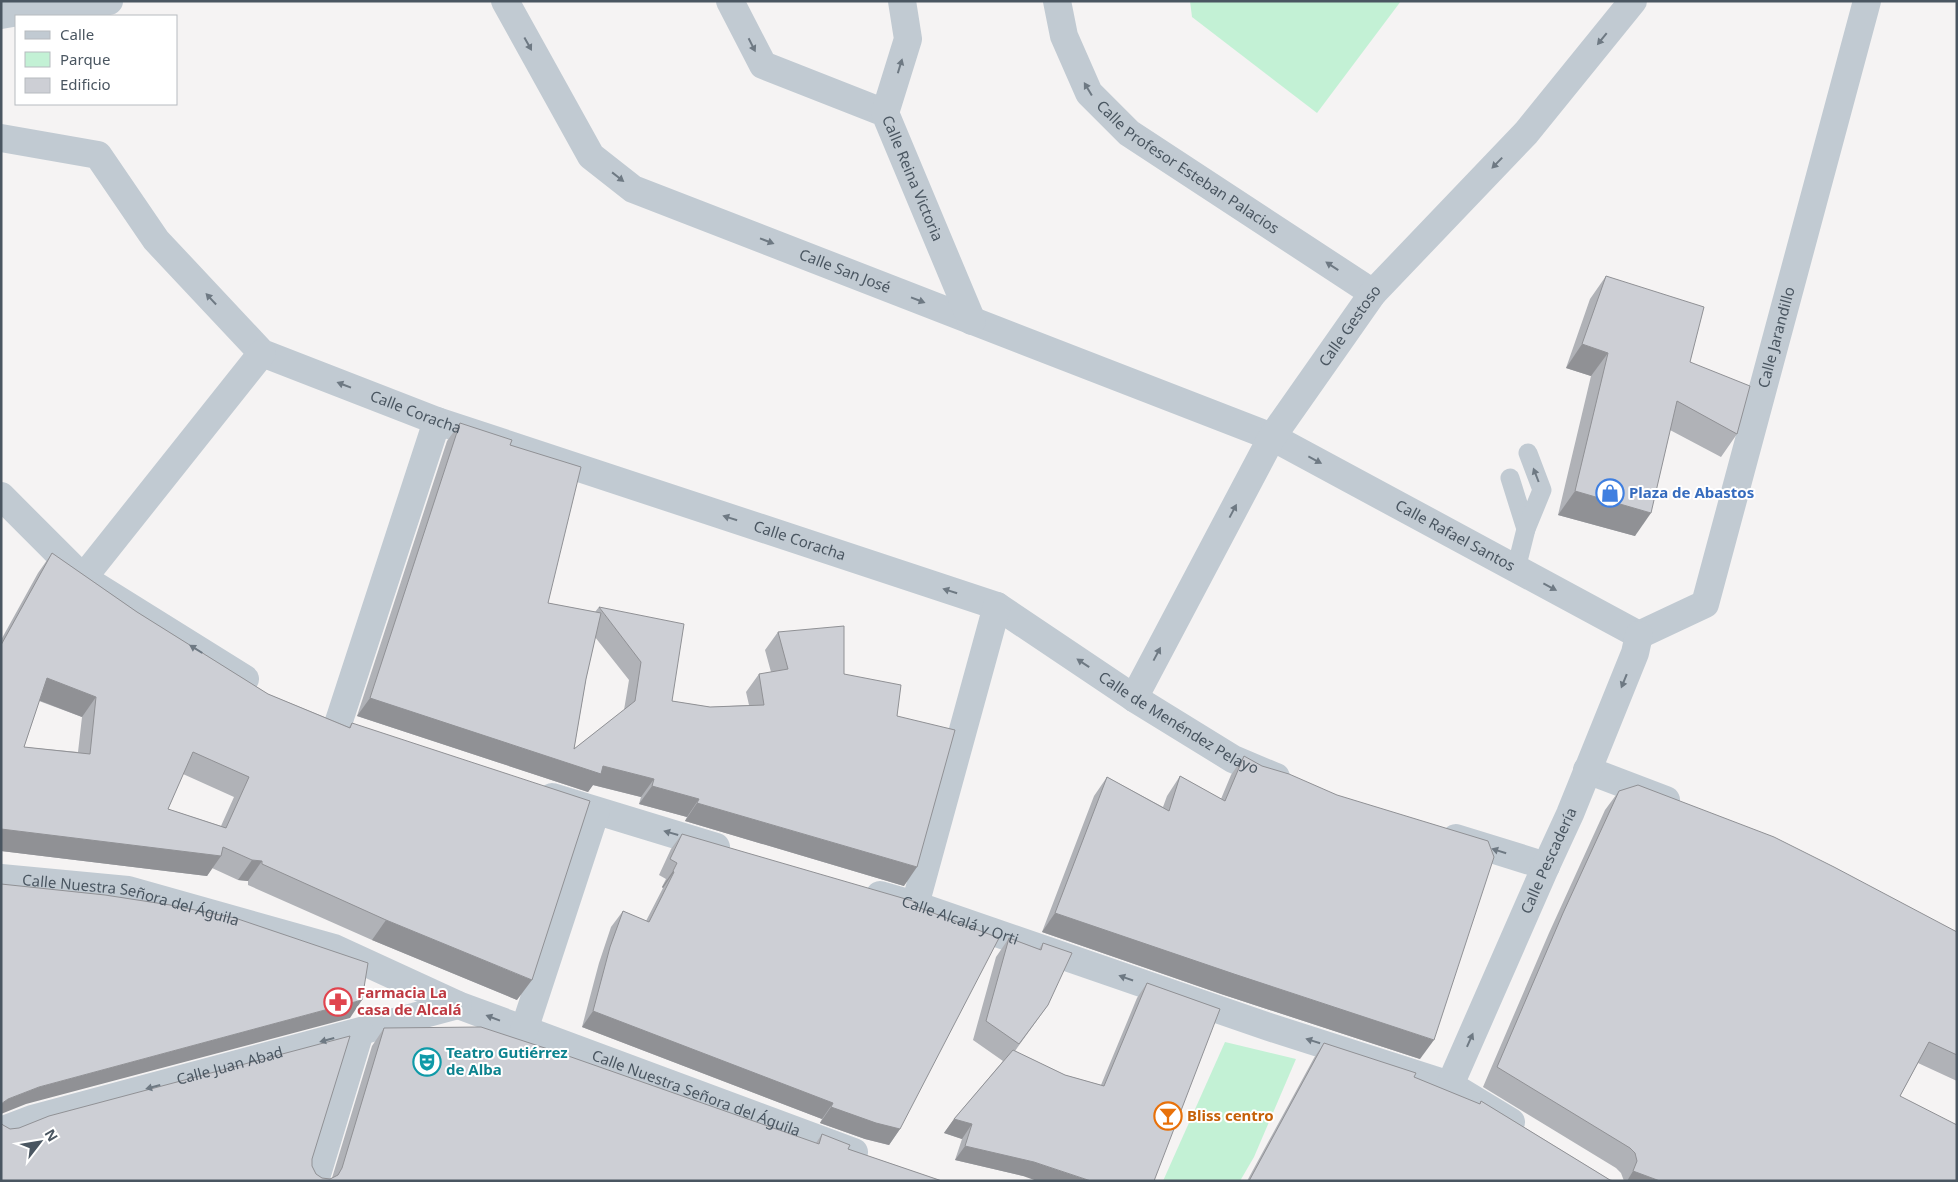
<svg xmlns="http://www.w3.org/2000/svg" width="1958" height="1182" viewBox="0 0 1958 1182" font-family="'Noto Sans',sans-serif">
	<style>
		.green { fill: #c3f1d5 }
		.lines { fill: none; stroke-linecap: round; stroke-linejoin: round }
		.lane { stroke: #c1cad2; stroke-width: 19 }
		.street { stroke: #c1cad2; stroke-width: 28 }
		.wall { fill: #b0b2b7; fill-rule: evenodd }
		.shaded-wall { fill: #909195 }
		.building { fill: #cdcfd5; stroke: #909195; fill-rule: evenodd }
		.oneway { fill: #6e7983 }
		.labels { text-anchor: middle; stroke-width: 4; stroke-linejoin: round; paint-order: stroke }
		.street-label { font-size: 15px; fill: #4a5661; stroke: #fff }
		.shop-label { font-size: 15px; font-weight: bold; fill: #366cbe; stroke: #fff; text-anchor: start }
		.health-label { font-size: 15px; font-weight: bold; fill: #be3a42; stroke: #fff; text-anchor: start }
		.culture-label { font-size: 15px; font-weight: bold; fill: #0d838f; stroke: #fff; text-anchor: start }
		.food-label { font-size: 15px; font-weight: bold; fill: #c56008; stroke: #fff; text-anchor: start }
	</style>
	<rect width="100%" height="100%" fill="#f5f3f3"/>
	<!-- green -->
	<g class="green">
		<path d="M1190,1H1401L1317,113L1192,17Z"/>
		<path d="M1225,1042L1296,1059L1254,1157L1240,1181H1163Z"/>
	</g>
	<g class="lines">
		<!-- lane -->
		<g class="lane">
			<path d="M1510,478L1526,529"/>
			<path d="M1516,569L1526,529L1542,490L1528,453"/>
		</g>
		<!-- street -->
		<g class="street">
			<path id="s1" d="M505,1L591,156L633,189L1272,437L1639,635"/>
			<path id="s2" d="M730,1L763,65L885,113L972,321"/>
			<path id="s3" d="M1057,1L1064,36L1089,93L1129,133L1373,293"/>
			<path d="M1,15L53,6L109,1"/>
			<path d="M885,113L908,39L902,1"/>
			<path id="s4" d="M1,138L98,155L156,240L262,353L437,421L997,606L1134,698L1233,759L1276,777"/>
			<path d="M1,496L83,578L245,679"/>
			<path d="M83,578L262,353"/>
			<path id="s5" d="M1639,635L1705,604L1867,1"/>
			<path id="s6" d="M1134,698L1272,437L1373,293L1526,133L1633,1"/>
			<path d="M337,727L437,421"/>
			<path d="M1587,770L1666,800"/>
			<path d="M552,797L716,847"/>
			<path d="M1456,838L1546,866"/>
			<path id="s7" d="M1,878L128,890L334,948L458,1005L854,1152"/>
			<path id="s8" d="M880,895L915,905L1269,1027L1450,1085L1511,1122"/>
			<path d="M915,905L997,606"/>
			<path d="M524,1030L596,811"/>
			<path id="s9" d="M1450,1085L1546,866L1570,814L1635,653L1639,635"/>
			<path id="s10" d="M1,1131L32,1119L458,1005"/>
			<path d="M315,1181L360,1032"/>
		</g>
	</g>
	<!-- wall -->
	<g class="wall">
		<path d="M1606,276L1690,362L1737,434L1721,457L1670,430L1635,536L1558,515L1591,376L1566,368L1590,299Z"/>
		<path d="M460,423L510,445L548,603L595,612L599,607L672,701L710,707L749,705L746,692L759,674L771,672L765,650L778,632L844,674L897,716L904,886L685,821L687,817L639,804L641,797L593,785L588,792L357,716L447,441ZM595,637L629,680L624,710L574,749L586,679Z"/>
		<path d="M52,553L137,612L268,694L349,727L352,723L517,1000L372,940L248,885V881L238,880L212,868L207,876L1,851V640L38,573ZM39,701L82,717L78,752L24,747ZM183,774L234,797L221,826L168,809Z"/>
		<path d="M1244,756L1420,1059L1221,994L1042,932L1094,796L1107,777L1163,807L1167,796L1180,776L1221,799L1231,775Z"/>
		<path d="M1619,791L1957,932V1081L1918,1063L1900,1096L1957,1181H1624L1621,1173L1616,1168L1483,1087L1549,933L1605,810Z"/>
		<path d="M682,834L915,906L900,1129L889,1145L865,1139L820,1123L822,1119L582,1027L599,963L611,927L623,911L646,921L663,888L662,887L666,879L659,875L671,849Z"/>
		<path d="M1009,938L1039,949L1043,943L1048,1005L1015,1051L1065,1075L1101,1085L1137,998L1147,983L1220,1009L1023,1176L955,1160L962,1139L944,1133L954,1119L1003,1061L973,1040L996,957Z"/>
		<path d="M384,1028L816,1143L822,1134L848,1149L942,1181H1L3,1125L10,1129L312,1159V1166L316,1174L322,1178L330,1179L332,1178L372,1046Z"/>
		<path d="M1324,1043L1414,1077L1479,1104L1481,1101L1610,1180L1614,1181H1247L1314,1058Z"/>
	</g>
	<!-- shaded-wall -->
	<g class="shaded-wall">
		<path d="M1582,344L1608,353L1591,376L1566,368Z"/>
		<path d="M1575,491L1651,513L1635,536L1558,515Z"/>
		<path d="M47,678L96,697L82,717L33,698Z"/>
		<path d="M370,698L603,766L654,779L641,797L593,785L588,792L357,716Z"/>
		<path d="M652,786L699,799L687,817L639,804Z"/>
		<path d="M697,803L917,867L904,886L685,821Z"/>
		<path d="M1,829L221,856L207,876L1,851Z"/>
		<path d="M252,860L262,861L248,881L238,880Z"/>
		<path d="M673,871L674,872L663,888L662,887Z"/>
		<path d="M1055,913L1434,1040L1420,1059L1221,994L1042,932Z"/>
		<path d="M386,920L532,980L517,1000L372,940Z"/>
		<path d="M362,1000L350,1018L26,1104L1,1114V1104L8,1099L39,1087Z"/>
		<path d="M593,1011L833,1103L822,1119L582,1027Z"/>
		<path d="M831,1107L900,1129L889,1145L865,1139L820,1123Z"/>
		<path d="M954,1119L972,1124L962,1139L944,1133Z"/>
		<path d="M965,1146L1034,1162L1091,1181H1037L1023,1176L955,1160Z"/>
		<path d="M1633,1171L1660,1181H1627Z"/>
	</g>
	<!-- building -->
	<g class="building">
		<path d="M1606,276L1704,307L1690,362L1750,386L1737,434L1677,401L1651,513L1575,491L1608,353L1582,344Z"/>
		<path d="M460,423L512,440L510,445L581,467L548,603L601,613L586,679L574,749L635,701L641,662L599,607L684,624L672,701L710,707L764,705L759,674L788,669L778,632L844,626V674L901,685L897,716L955,730L917,867L697,803L699,799L652,786L654,779L603,766L601,774L370,698Z"/>
		<path d="M52,553L137,612L268,694L350,728L352,723L590,801L532,980L386,920L262,864V861L252,860L223,847L221,856L1,829V645ZM47,678L96,697L90,754L24,747ZM193,752L249,777L226,828L168,809Z"/>
		<path d="M1244,756L1262,766L1289,774L1337,795L1488,841L1494,857L1434,1040L1234,974L1055,913L1107,777L1169,811L1180,776L1225,801Z"/>
		<path d="M1638,785L1774,837L1834,867L1957,932V1055L1929,1042L1900,1096L1957,1125V1181H1660L1633,1171L1637,1161L1635,1153L1630,1148L1497,1067L1563,913L1619,791Z"/>
		<path d="M682,834L916,902L915,906L999,938L900,1129L876,1123L831,1107L833,1103L593,1011L610,947L623,911L649,922L674,872L673,871L677,863L670,859Z"/>
		<path d="M1,884L105,895L170,905L235,918L368,963L362,1000L39,1087L8,1099L1,1104Z"/>
		<path d="M1009,938L1041,950L1043,943L1072,953L1048,1005L1019,1044L986,1021Z"/>
		<path d="M1147,983L1220,1009L1154,1181H1091L1034,1162L965,1146L972,1124L954,1119L1013,1050L1065,1075L1104,1086Z"/>
		<path d="M481,1027L554,1051L819,1144L822,1134L850,1145L848,1149L942,1181H1V1123L3,1125L10,1129L19,1128L49,1116L350,1036L312,1159V1166L316,1174L322,1178L330,1179L338,1175L342,1168L384,1028Z"/>
		<path d="M1324,1043L1416,1073L1414,1077L1480,1104L1481,1101L1610,1180L1614,1181H1249Z"/>
	</g>
	<!-- one-way arrows -->
	<defs><path id="oneway-solid" d="M-6-.8H1V-3.2L6.5 0L1 3.2V.8H-6Z" transform="scale(1.25)"/></defs>
	<g class="oneway">
		<use href="#oneway-solid" transform="translate(1602 39) rotate(129)"/>
		<use href="#oneway-solid" transform="translate(528 44) rotate(61)"/>
		<use href="#oneway-solid" transform="translate(752 45) rotate(63)"/>
		<use href="#oneway-solid" transform="translate(900 66) rotate(-73)"/>
		<use href="#oneway-solid" transform="translate(1088 89) rotate(-121)"/>
		<use href="#oneway-solid" transform="translate(1497 163) rotate(134)"/>
		<use href="#oneway-solid" transform="translate(618 177) rotate(38)"/>
		<use href="#oneway-solid" transform="translate(767 241) rotate(21)"/>
		<use href="#oneway-solid" transform="translate(1332 266) rotate(-147)"/>
		<use href="#oneway-solid" transform="translate(211 299) rotate(-133)"/>
		<use href="#oneway-solid" transform="translate(918 300) rotate(21)"/>
		<use href="#oneway-solid" transform="translate(344 385) rotate(-159)"/>
		<use href="#oneway-solid" transform="translate(1315 460) rotate(28)"/>
		<use href="#oneway-solid" transform="translate(1536 475) rotate(-111)"/>
		<use href="#oneway-solid" transform="translate(1233 511) rotate(-62)"/>
		<use href="#oneway-solid" transform="translate(730 518) rotate(-162)"/>
		<use href="#oneway-solid" transform="translate(1550 587) rotate(28)"/>
		<use href="#oneway-solid" transform="translate(950 591) rotate(-162)"/>
		<use href="#oneway-solid" transform="translate(196 649) rotate(-148)"/>
		<use href="#oneway-solid" transform="translate(1157 654) rotate(-62)"/>
		<use href="#oneway-solid" transform="translate(1083 663) rotate(-146)"/>
		<use href="#oneway-solid" transform="translate(1624 681) rotate(112)"/>
		<use href="#oneway-solid" transform="translate(671 833) rotate(-164)"/>
		<use href="#oneway-solid" transform="translate(1499 851) rotate(-163)"/>
		<use href="#oneway-solid" transform="translate(1126 978) rotate(-161)"/>
		<use href="#oneway-solid" transform="translate(493 1018) rotate(-159)"/>
		<use href="#oneway-solid" transform="translate(327 1040) rotate(165)"/>
		<use href="#oneway-solid" transform="translate(1470 1040) rotate(-66)"/>
		<use href="#oneway-solid" transform="translate(1313 1041) rotate(-162)"/>
		<use href="#oneway-solid" transform="translate(153 1087) rotate(165)"/>
	</g>
	<!-- icons -->
	<defs>
		<g id="shop-ring" transform="scale(1.4375)"><circle r="9.5" fill="#fff" stroke="#3f7fe0" stroke-width="1.5"/><path d="M-5-2.5h2.3a2.7 3.5 0 0 1 5.4 0H5L5.5 6h-11ZM-1.5-2.5h3a1.5 2.3 0 0 0-3 0Z" fill="#3f7fe0"/></g>
		<g id="pharmacy-ring" transform="scale(1.4375)"><circle r="9.5" fill="#fff" stroke="#e0444e" stroke-width="1.5"/><path d="M-2-6h4v4h4v4h-4v4h-4v-4h-4v-4h4Z" fill="#e0444e"/></g>
		<g id="theatre-ring" transform="scale(1.4375)"><circle r="9.5" fill="#fff" stroke="#0f9aa8" stroke-width="1.5"/><path d="M-5-5.5Q0-4 5-5.5V0Q5 5 0 6Q-5 5-5 0ZM-3.3-2.5H-1v1.5H-3.3ZM1-2.5H3.3v1.5H1ZM-2.8 1Q0 5.5 2.8 1Z" fill="#0f9aa8"/></g>
		<g id="bar-ring" transform="scale(1.4375)"><circle r="9.5" fill="#fff" stroke="#e8710a" stroke-width="1.5"/><path d="M-6-5H6L.8 .8V4.5H3.5V6h-7V4.5H-.8V.8Z" fill="#e8710a"/></g>
	</defs>
	<g fill-rule="evenodd">
		<use href="#shop-ring" x="1610" y="493"/>
		<use href="#pharmacy-ring" x="338" y="1002"/>
		<use href="#theatre-ring" x="427" y="1062"/>
		<use href="#bar-ring" x="1168" y="1116"/>
	</g>
	<g class="labels">
		<!-- street labels -->
		<g class="street-label">
			<text dy="5" stroke="none"><textPath href="#s3" startOffset="222">Calle Profesor Esteban Palacios</textPath></text>
			<text dy="5" stroke="none"><textPath href="#s2" startOffset="274">Calle Reina Victoria</textPath></text>
			<text dy="5" stroke="none"><textPath href="#s1" startOffset="458">Calle San José</textPath></text>
			<text dy="5" stroke="none"><textPath href="#s6" startOffset="431">Calle Gestoso</textPath></text>
			<text dy="5" stroke="none"><textPath href="#s5" startOffset="349">Calle Jarandillo</textPath></text>
			<text dy="5" stroke="none"><textPath href="#s4" startOffset="521">Calle Coracha</textPath></text>
			<text dy="5" stroke="none"><textPath href="#s1" startOffset="1124">Calle Rafael Santos</textPath></text>
			<text dy="5" stroke="none"><textPath href="#s4" startOffset="926">Calle Coracha</textPath></text>
			<text dy="5" stroke="none"><textPath href="#s4" startOffset="1350">Calle de Menéndez Pelayo</textPath></text>
			<text dy="5" stroke="none"><textPath href="#s9" startOffset="245">Calle Pescadería</textPath></text>
			<text dy="5" stroke="none"><textPath href="#s7" startOffset="132">Calle Nuestra Señora del Águila</textPath></text>
			<text dy="5" stroke="none"><textPath href="#s8" startOffset="84">Calle Alcalá y Orti</textPath></text>
			<text dy="5" stroke="none"><textPath href="#s10" startOffset="238">Calle Juan Abad</textPath></text>
			<text dy="5" stroke="none"><textPath href="#s7" startOffset="732">Calle Nuestra Señora del Águila</textPath></text>
		</g>
		<!-- shop labels -->
		<g class="shop-label">
			<text x="1629" y="498">Plaza de Abastos</text>
		</g>
		<!-- health labels -->
		<g class="health-label">
			<text x="357" y="998">Farmacia La<tspan x="357" dy="17">casa de Alcalá</tspan></text>
		</g>
		<!-- culture labels -->
		<g class="culture-label">
			<text x="446" y="1058">Teatro Gutiérrez<tspan x="446" dy="17">de Alba</tspan></text>
		</g>
		<!-- food labels -->
		<g class="food-label">
			<text x="1187" y="1121">Bliss centro</text>
		</g>
	</g>
	<!-- border -->
	<rect width="1958" height="1182" fill="none" stroke="#4a5661" stroke-width="5"/>
	<!-- legend -->
	<rect x="15" y="15" width="162" height="90" fill="#ffffff" stroke="#b7bbc0"/>
	<rect x="25" y="31" width="25" height="8" fill="#c1cad2" stroke="#b7bbc0"/>
	<text x="60" y="40" font-size="15" fill="#4a5661">Calle</text>
	<rect x="25" y="52" width="25" height="15" fill="#c3f1d5" stroke="#b7bbc0"/>
	<text x="60" y="65" font-size="15" fill="#4a5661">Parque</text>
	<rect x="25" y="78" width="25" height="15" fill="#cdcfd5" stroke="#b7bbc0"/>
	<text x="60" y="90" font-size="15" fill="#4a5661">Edificio</text>
	<!-- north arrow -->
	<g transform="translate(40 1142) rotate(59)" stroke="#ffffff" stroke-width="4" paint-order="stroke">
	<path d="M0-4L9 19L0 12L-9 19Z" fill="#4a5661"/>
	<text y="-8" font-size="14" font-weight="bold" text-anchor="middle" fill="#4a5661">N</text>
	</g>
</svg>
